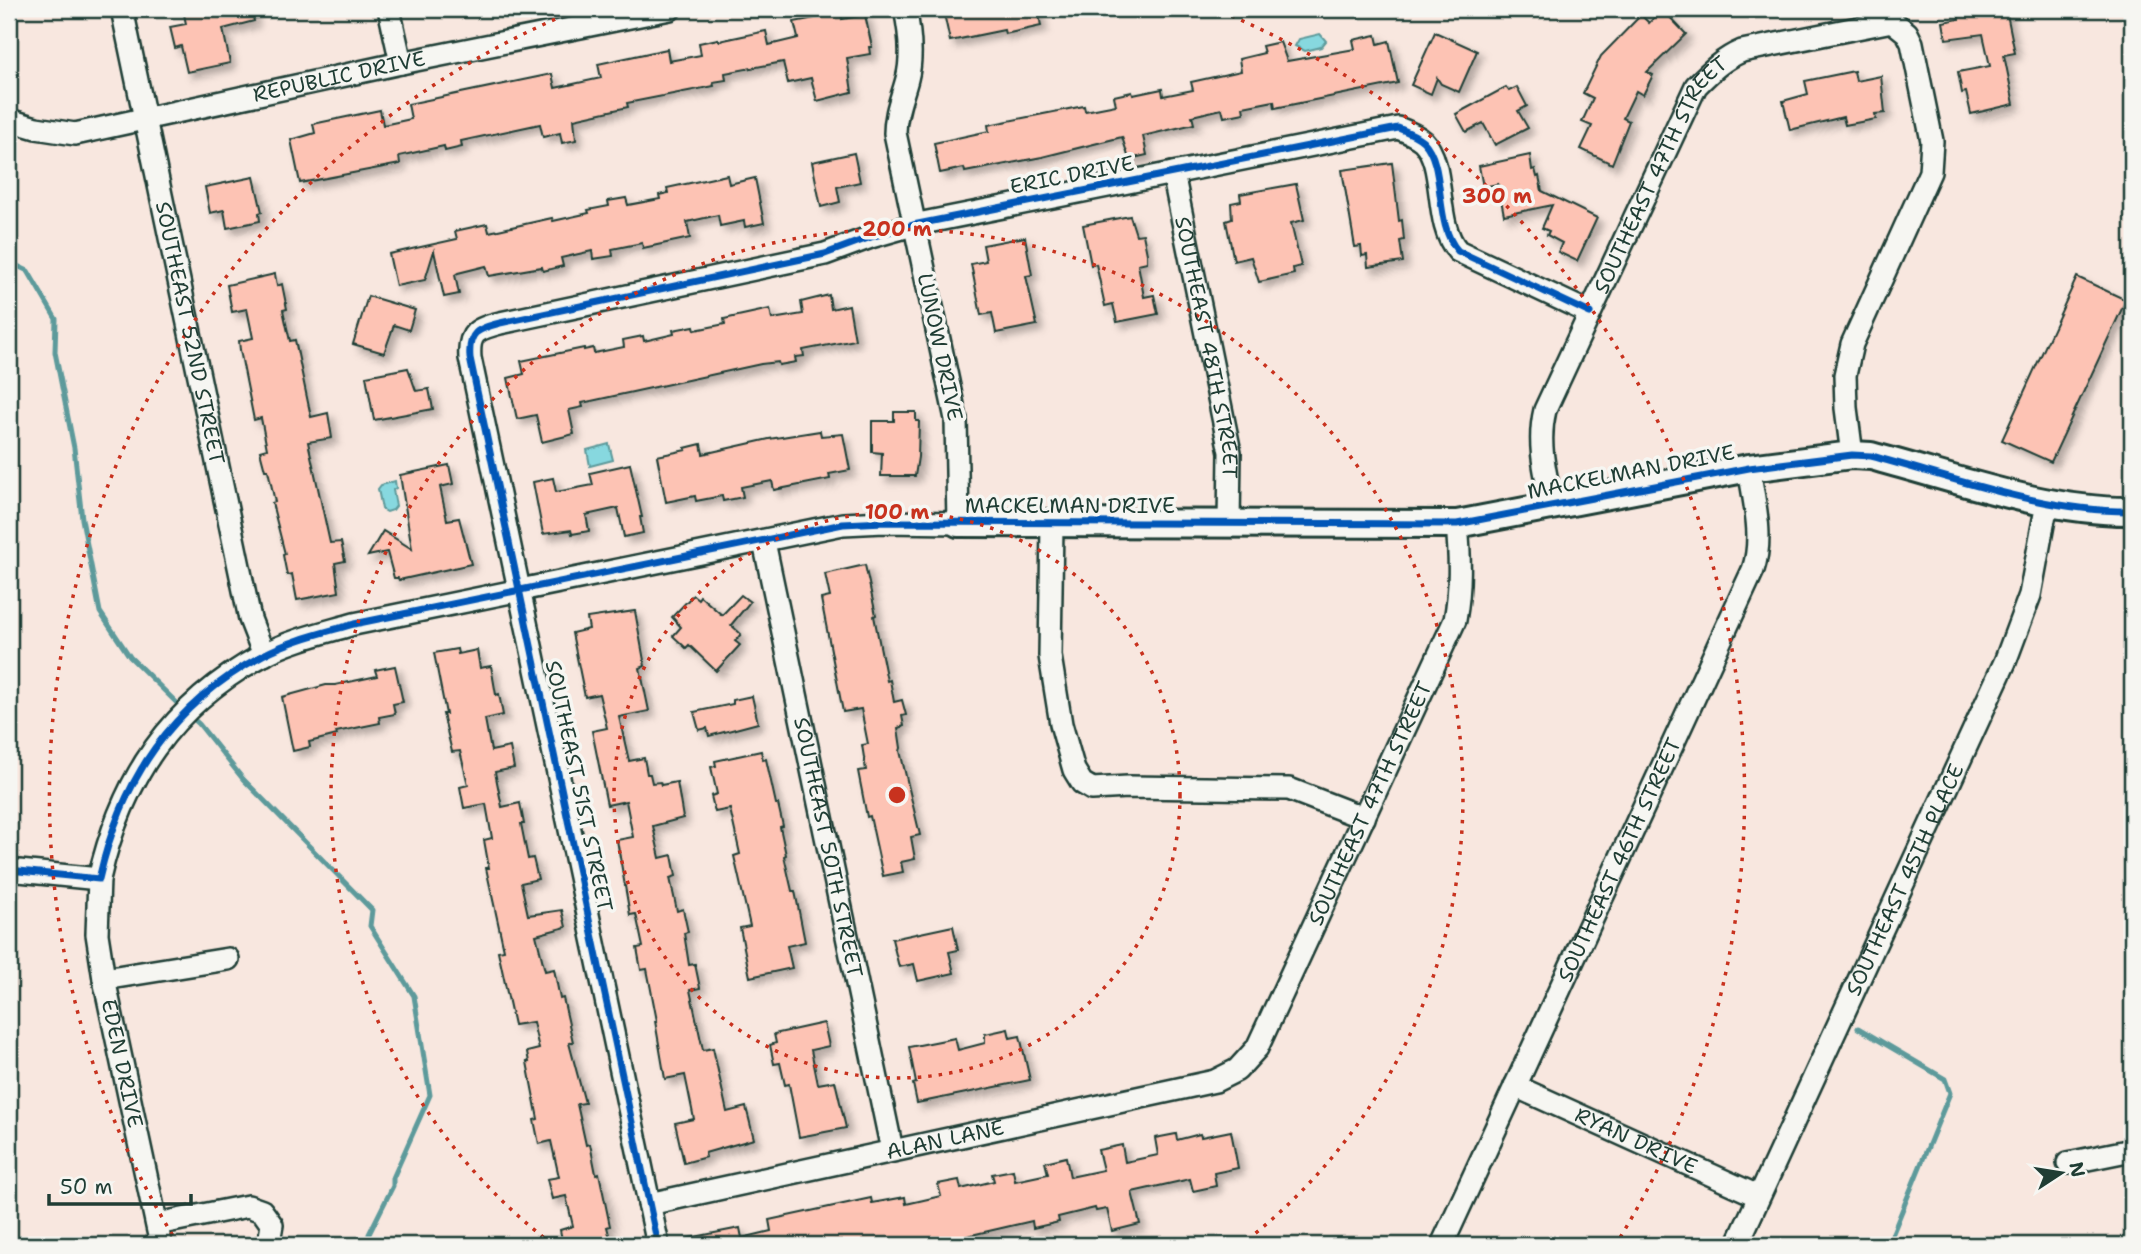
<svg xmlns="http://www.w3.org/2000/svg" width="2141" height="1254" viewBox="0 0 2141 1254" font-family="'Shantell Sans',sans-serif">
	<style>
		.water { fill: #87d8df; stroke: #5d9a9b; stroke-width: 2 }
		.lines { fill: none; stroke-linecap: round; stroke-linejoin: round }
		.stream { stroke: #5d9a9b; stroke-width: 5 }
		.building { fill: #fdc3b4; stroke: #1f3d34; stroke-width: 2; filter: url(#shadow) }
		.minor-casing { stroke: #1f3d34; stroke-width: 26 }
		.tertiary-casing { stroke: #1f3d34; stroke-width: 32 }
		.minor { stroke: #f6f6f2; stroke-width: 21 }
		.tertiary { stroke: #f6f6f2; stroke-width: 26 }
		.cycleway-casing { stroke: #f6f6f2; stroke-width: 11 }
		.cycleway { stroke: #0057b8; stroke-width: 7 }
		.ring { fill: none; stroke: #c8321e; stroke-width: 3.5; stroke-dasharray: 3.5 7 }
		.labels { text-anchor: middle; stroke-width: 7; stroke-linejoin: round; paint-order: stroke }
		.street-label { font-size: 21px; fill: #1f3d34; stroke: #f6f6f2 }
		.centre { fill: #c8321e; stroke: #f6f6f2; stroke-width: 3.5 }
		.ring-label { font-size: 21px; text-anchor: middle; font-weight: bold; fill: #c8321e; stroke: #f6f6f2; stroke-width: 7; stroke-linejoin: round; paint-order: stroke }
	</style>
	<defs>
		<filter id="shadow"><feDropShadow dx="5.5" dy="5.5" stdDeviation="3.5" flood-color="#0004"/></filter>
	</defs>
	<rect width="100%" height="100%" fill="#f8e7df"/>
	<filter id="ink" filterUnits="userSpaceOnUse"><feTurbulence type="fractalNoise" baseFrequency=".0143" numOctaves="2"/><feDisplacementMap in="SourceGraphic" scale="14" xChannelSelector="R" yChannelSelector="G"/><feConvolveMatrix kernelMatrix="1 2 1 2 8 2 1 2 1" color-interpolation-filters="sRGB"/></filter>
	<g filter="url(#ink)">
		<!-- water -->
		<g class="water">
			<path d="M1320,34L1326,41L1321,47L1305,51L1295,46L1299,39Z"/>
			<path d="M609,444L613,460L590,466L587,450Z"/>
			<path d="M395,481L396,488L393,490L396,506L393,510L387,512L382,509L378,489L381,485Z"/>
		</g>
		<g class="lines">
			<!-- stream -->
			<g class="stream">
				<path d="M9,262L28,271L56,319L55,352L74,448L82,519L100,612L130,657L182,708"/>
				<path d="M189,715L199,724L243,779L372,910L370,926L414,996L430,1095L393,1178V1186L369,1234L368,1245"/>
				<path d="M1858,1028L1945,1079L1950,1093L1888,1245"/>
			</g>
		</g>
		<!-- building -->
		<g class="building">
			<path d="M183,9H251L254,21L223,29L230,63L187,72L181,46L175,48L170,27L186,24Z"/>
			<path d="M943,9H1038L1041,26L1005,34L1004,30L950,41Z"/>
			<path d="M1662,9L1686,34L1647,72L1653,75L1643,95L1636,91L1623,118L1629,121L1612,164L1581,149L1592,126L1582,122L1593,98L1583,93L1601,56L1641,15L1649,23Z"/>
			<path d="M1995,9H2006L2015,53L2004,55L2014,104L1971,114L1966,92L1962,93L1958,72L1990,66L1983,34L1946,39L1943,22L1959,19V16Z"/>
			<path d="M841,13L842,19L865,15L872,47H869L870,54L847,58L852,92L817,101L811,78L788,83L783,62L725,73L726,80L713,82L714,86L627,103L628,107L574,119L576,140L562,143L560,133L543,137L540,124L461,141L462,147L445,151L444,146L399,156L400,164L300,183L291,140L315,133L313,124L380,110L383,125L411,119L408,104L552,74L555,88L601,78L598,64L667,49L669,61L701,55L699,43L718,39L719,41L766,31L769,45L798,38L794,22Z"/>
			<path d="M1435,32L1477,51L1459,92L1441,84L1437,78L1431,94L1411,85Z"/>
			<path d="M1376,35L1378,44L1389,41L1398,83L1275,108L1274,101L1243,107L1244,113L1224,117L1222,109L1192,116L1194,124L1143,136L1147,155L1129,159L1122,137L1042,157L965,172L964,168L940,173L934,143L989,131L988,125L1084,106L1085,111L1116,105L1114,96L1132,92L1133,95L1162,89L1163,96L1193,90L1191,82L1241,71L1239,59L1264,53L1262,46L1280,42L1287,61L1355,49L1353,40Z"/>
			<path d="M1854,71L1856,81L1881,76L1885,113L1875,114L1876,119L1845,125L1843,117L1790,130L1783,101L1808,94L1805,81Z"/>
			<path d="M1506,87L1509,91L1517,87L1527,106L1518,111L1528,128L1495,145L1483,123L1466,132L1456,114Z"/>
			<path d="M854,153L860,182L837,187L840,202L821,207L812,162Z"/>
			<path d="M1530,155L1532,170L1535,169L1537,177L1539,176L1542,191L1597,218L1577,261L1558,252L1562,243L1547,235L1549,231L1542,228L1552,205L1504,215L1498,184L1483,187L1479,166Z"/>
			<path d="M1392,163L1399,221L1402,220L1404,240L1400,241L1403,262L1368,267L1367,255L1362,256L1361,246L1355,247L1342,170Z"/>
			<path d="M727,175L729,184L755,178L764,223L745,227L744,221L720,226L718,215L687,222L690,238L643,248L642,243L612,249L613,256L593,259L592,251L561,258L563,266L543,271L542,267L489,276L486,266L458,273L455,275L459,294L444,297L434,251L425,280L396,286L389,254L457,239L455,231L487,224L489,232L552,218L553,221L589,213L588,210L609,206L608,201L626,198L628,205L660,199L659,195L668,193L667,188Z"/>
			<path d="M254,177L262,212L259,213L260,221L227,228L224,210L210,213L205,187Z"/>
			<path d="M1296,184L1304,220L1291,223L1301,266L1293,268L1294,274L1259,282L1251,257L1234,261L1226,221L1232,219L1231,203L1241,201L1240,194Z"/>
			<path d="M1130,216L1136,235L1143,234L1147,254V262L1138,264L1144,297L1154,295L1158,314L1117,322L1113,304L1105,306L1096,264L1091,265L1083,225Z"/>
			<path d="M1025,237L1032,275L1026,276L1037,325L996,333L992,313L981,315L971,264L986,261L983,245Z"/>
			<path d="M275,274L277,286L282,284L287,309L283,310L290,341L295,340L311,417L328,413L332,438L308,442L330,543L341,542L345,561L335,563L339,592L297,600L292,574L287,575L283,555L285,554L272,503L275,502L268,470H265L260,451L267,449L261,418L254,420L240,350L239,341L253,338L247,309L232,312L227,285Z"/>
			<path d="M2077,277L2126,300L2051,462L2002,440Z"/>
			<path d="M829,295L831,309L849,305L855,340L803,350L804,356L795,357L796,362L779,365L778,362L761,364L582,403L583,407L569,410L574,434L542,442L536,415L517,419L508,378L524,374L521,361L584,348V350L593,348L594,353L624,347L623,340L643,336L644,341L674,334L673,330L694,326L695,330L725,324L724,319L770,309L772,319L803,314L801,302Z"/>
			<path d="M368,296L415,310L409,330L394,325L384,353L353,344Z"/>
			<path d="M408,368L416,391L429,389L433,409L374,420L366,376Z"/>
			<path d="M894,412H916V421H919L918,457L915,476H881L882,453L872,452V421H894Z"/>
			<path d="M820,431L821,436L843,434L850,470L829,474L830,479L774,490L772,481L741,487L743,497L723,501L722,496L696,501L695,496L666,502L657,456L686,450L685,448L701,444L703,454L769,439Z"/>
			<path d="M630,464L642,517H640L643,533L624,537L618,508L586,515L589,531L572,534L571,530L543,534L533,482L553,478L556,492L593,485L590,473Z"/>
			<path d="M449,465L453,484L440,487L447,520L459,518L471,564L399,580L398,578H394L387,552L368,556L383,531L412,549L400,475Z"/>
			<path d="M865,565L876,615L874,616L887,681L890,680L894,702L902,700L906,715L902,716L904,726L898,728L901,748L900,751L920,835L911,837L915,859L901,862L903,872L883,876L870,816L867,817L858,771L866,770L862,745L868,744L861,709L843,712L821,599L830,597L825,574Z"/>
			<path d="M693,595L698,599L700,596L722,615L741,595L750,602L731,625L741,634L735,641L740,645L716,671L689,645L686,648L673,636L681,627L672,617Z"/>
			<path d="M635,611L645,666L640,668L649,711L619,717L629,761L644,758L647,774H650L652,783L660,782L661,785L677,782L683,818L653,826L660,858L672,855L676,876L670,878L677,911L683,909L688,932L684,933L689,965L695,964L700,988L690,990L703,1050L713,1048L727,1112L746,1107L754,1139L705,1153L706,1157L684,1163L675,1123L694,1119L685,1075L665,1079L655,1021H657L647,969L641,970L637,948L643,947L636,914L630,915L617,840L633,837L626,801L607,805L592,731L607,728L599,694L585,697L572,633L589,629L587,618Z"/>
			<path d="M457,649L458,654L477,650L480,668L491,666L496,695L499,694L503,715L485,719L491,751L510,747L514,768L495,772L502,807L520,803L524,824H521L528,859L533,858L538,879L521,883L528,915L562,910L566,927L536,935L545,971L554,969L560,999L563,998L573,1042L569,1043L585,1103L577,1104L586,1145L590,1144L596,1174L599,1173L610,1226L607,1227L611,1242L596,1245H563L560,1230L573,1226L566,1196L552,1199L547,1179L559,1177L551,1141L539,1144L534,1120L538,1119L527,1062H529L527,1052L539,1049L533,1022L514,1025L498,951L504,950L486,868H489L484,840L492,838L486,804L464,808L460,787L468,785L460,751L452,752L443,714H446L434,653Z"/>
			<path d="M395,666L403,702L393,704L395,714L379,717L380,723L336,732L337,735L309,742L310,747L293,751L282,697L326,685H335L377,676L375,670Z"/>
			<path d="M752,696L758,723L709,736L707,728L699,730L694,712L733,704V700Z"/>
			<path d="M761,751L763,760L766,759L776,804H778L783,826L780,827L786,855L784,856L792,891H795L805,942L787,946L792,968L750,977L740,928L750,926L734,856L740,854L730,809L715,812L711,796L717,794L711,767L716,766L715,761Z"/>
			<path d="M953,926L958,950L949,952L954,973L918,981L914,964L899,967L892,939Z"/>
			<path d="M824,1023L829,1046L811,1050L818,1084L835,1081L846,1128L799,1137L789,1084L785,1085L780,1063L774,1064L770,1045L776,1043L774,1034Z"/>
			<path d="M1008,1029L1010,1038L1020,1036L1030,1080L917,1103L913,1084L916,1083L909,1047L955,1038L958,1050L985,1043V1034Z"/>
			<path d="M1231,1131L1238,1168L1214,1173L1216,1186L1193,1191L1190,1179L1132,1192L1140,1224L1112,1231L1107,1209L1096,1211L1095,1208L1058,1217L1059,1222L1033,1228L1032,1221L928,1245H690L689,1238L740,1228L742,1238L771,1231L769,1220L871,1198L872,1203L905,1197L906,1204L941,1196L938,1184L959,1180L961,1189L994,1181L992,1174L1013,1170L1015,1181L1048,1174L1045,1162L1066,1157L1070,1177L1103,1170L1098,1150L1122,1145L1125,1162L1158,1155L1155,1138L1176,1134L1177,1140L1200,1134L1201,1137Z"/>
		</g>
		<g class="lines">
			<!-- minor casing -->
			<g class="minor-casing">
				<g id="minor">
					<path id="s1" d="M122,9L250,619L264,655"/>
					<path d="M389,9L401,63"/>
					<path id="s2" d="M9,120L36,128L75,134L401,63L670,9"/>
					<path id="s3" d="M1173,173L1230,452L1229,524"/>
					<path id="s4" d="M1552,505C1545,472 1537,443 1545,410L1696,86C1711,71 1723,59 1742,51L1892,21L1907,33L1912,43L1932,141L1930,172L1852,344L1845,375L1846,408L1852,455"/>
					<path d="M1052,524L1050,656L1061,724L1074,770L1082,783L1092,789L1128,787L1289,789L1364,818"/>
					<path id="s5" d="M764,542L892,1150"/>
					<path d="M9,870L99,879C122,778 171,705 263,655C291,640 323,633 354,624L843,524L884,522L958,523L956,419L895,133C895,113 902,98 907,79C913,56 910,32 905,9"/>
					<path id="s6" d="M99,879L97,934L104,979L161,1245"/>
					<path d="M104,979L228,959"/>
					<path id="s7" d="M1515,1086L1758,1196"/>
					<path d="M2068,1163L2132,1150"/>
					<path id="s8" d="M649,1204L1215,1081L1237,1070L1257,1048L1455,620C1461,587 1460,557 1457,524"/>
					<path d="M157,1224L248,1206L262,1211L272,1225L269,1242L264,1245"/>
					<path d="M658,1245L470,358C468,332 477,329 500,323L825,254L871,237L913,225L1398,128C1406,131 1416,135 1423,141C1447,165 1433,224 1458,251L1590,313"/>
					<path id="s9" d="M1442,1245L1753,570C1764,537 1754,502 1749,468"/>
					<path id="s10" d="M1737,1245L2005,662L2030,595L2047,503"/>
				</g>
			</g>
			<!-- tertiary casing -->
			<g class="tertiary-casing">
				<path id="tertiary" d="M958,523L1457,524L1749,468L1852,455L1871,456C1955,478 2045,512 2132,511"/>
			</g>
			<!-- minor -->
			<use href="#minor" class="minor"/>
			<!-- tertiary -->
			<use href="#tertiary" class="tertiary"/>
			<!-- cycleway casing -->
			<g class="cycleway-casing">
				<g id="cycleway">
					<path d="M9,870L99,879C122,778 171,705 263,655C291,640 323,633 354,624L843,524L884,522L1457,524L1749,468L1852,455L1871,456C1955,478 2045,512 2132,511"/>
					<path d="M658,1245L470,358C468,332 477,329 500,323L825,254L871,237L913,225L1398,128C1406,131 1416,135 1423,141C1447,165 1433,224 1458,251L1590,313"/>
				</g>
			</g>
			<!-- cycleway -->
			<use href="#cycleway" class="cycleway"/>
		</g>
	</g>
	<!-- distance rings -->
	<g class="ring">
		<circle cx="897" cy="795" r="283"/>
		<path d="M552 1244A566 566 0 1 1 1242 1244"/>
		<path d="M178 1244A848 848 0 0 1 572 12M1222 12A848 848 0 0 1 1616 1244"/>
	</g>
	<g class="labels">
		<!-- street labels -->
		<g class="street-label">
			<text dy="7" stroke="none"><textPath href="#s2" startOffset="338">REPUBLIC DRIVE</textPath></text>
			<text transform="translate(1072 175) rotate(-11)" y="7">ERIC DRIVE</text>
			<text dy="7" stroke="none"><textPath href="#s4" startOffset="359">SOUTHEAST 47TH STREET</textPath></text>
			<text dy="7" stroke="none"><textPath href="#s1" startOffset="331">SOUTHEAST 52ND STREET</textPath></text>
			<text transform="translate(940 347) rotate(78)" y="7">LUNOW DRIVE</text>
			<text dy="7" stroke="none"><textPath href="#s3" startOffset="178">SOUTHEAST 48TH STREET</textPath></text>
			<text transform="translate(1631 472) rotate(-11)" y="7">MACKELMAN DRIVE</text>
			<text x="1070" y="513">MACKELMAN DRIVE</text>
			<text transform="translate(579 786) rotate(78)" y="7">SOUTHEAST 51ST STREET</text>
			<text dy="7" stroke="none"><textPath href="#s8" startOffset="903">SOUTHEAST 47TH STREET</textPath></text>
			<text dy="7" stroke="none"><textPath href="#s5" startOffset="312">SOUTHEAST 50TH STREET</textPath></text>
			<text dy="7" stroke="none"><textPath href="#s9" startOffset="424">SOUTHEAST 46TH STREET</textPath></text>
			<text dy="7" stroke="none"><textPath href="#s10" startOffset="402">SOUTHEAST 45TH PLACE</textPath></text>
			<text dy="7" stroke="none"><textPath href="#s6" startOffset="187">EDEN DRIVE</textPath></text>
			<text dy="7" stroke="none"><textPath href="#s8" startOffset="303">ALAN LANE</textPath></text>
			<text dy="7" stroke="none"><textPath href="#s7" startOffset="133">RYAN DRIVE</textPath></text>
		</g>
	</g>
	<circle cx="897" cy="795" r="10" class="centre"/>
	<g class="ring-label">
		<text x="1497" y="203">300 m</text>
		<text x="897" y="236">200 m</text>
		<text x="897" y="519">100 m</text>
	</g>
	<!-- margin -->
	<rect width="2141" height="1254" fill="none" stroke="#f6f6f2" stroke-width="35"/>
	<rect x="18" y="18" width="2106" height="1219" fill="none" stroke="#1f3d34" stroke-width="2.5" filter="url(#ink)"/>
	<!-- north arrow -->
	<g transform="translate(2061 1173) rotate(78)" stroke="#f6f6f2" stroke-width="5" paint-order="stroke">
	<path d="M0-5L12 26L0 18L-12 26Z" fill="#1f3d34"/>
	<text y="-10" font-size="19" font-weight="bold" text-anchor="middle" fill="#1f3d34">N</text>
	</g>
	<!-- scale -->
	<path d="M49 1194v10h142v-10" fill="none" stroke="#1f3d34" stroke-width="3.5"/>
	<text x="60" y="1194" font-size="21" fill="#1f3d34" stroke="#f6f6f2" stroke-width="5" paint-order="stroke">50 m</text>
</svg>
